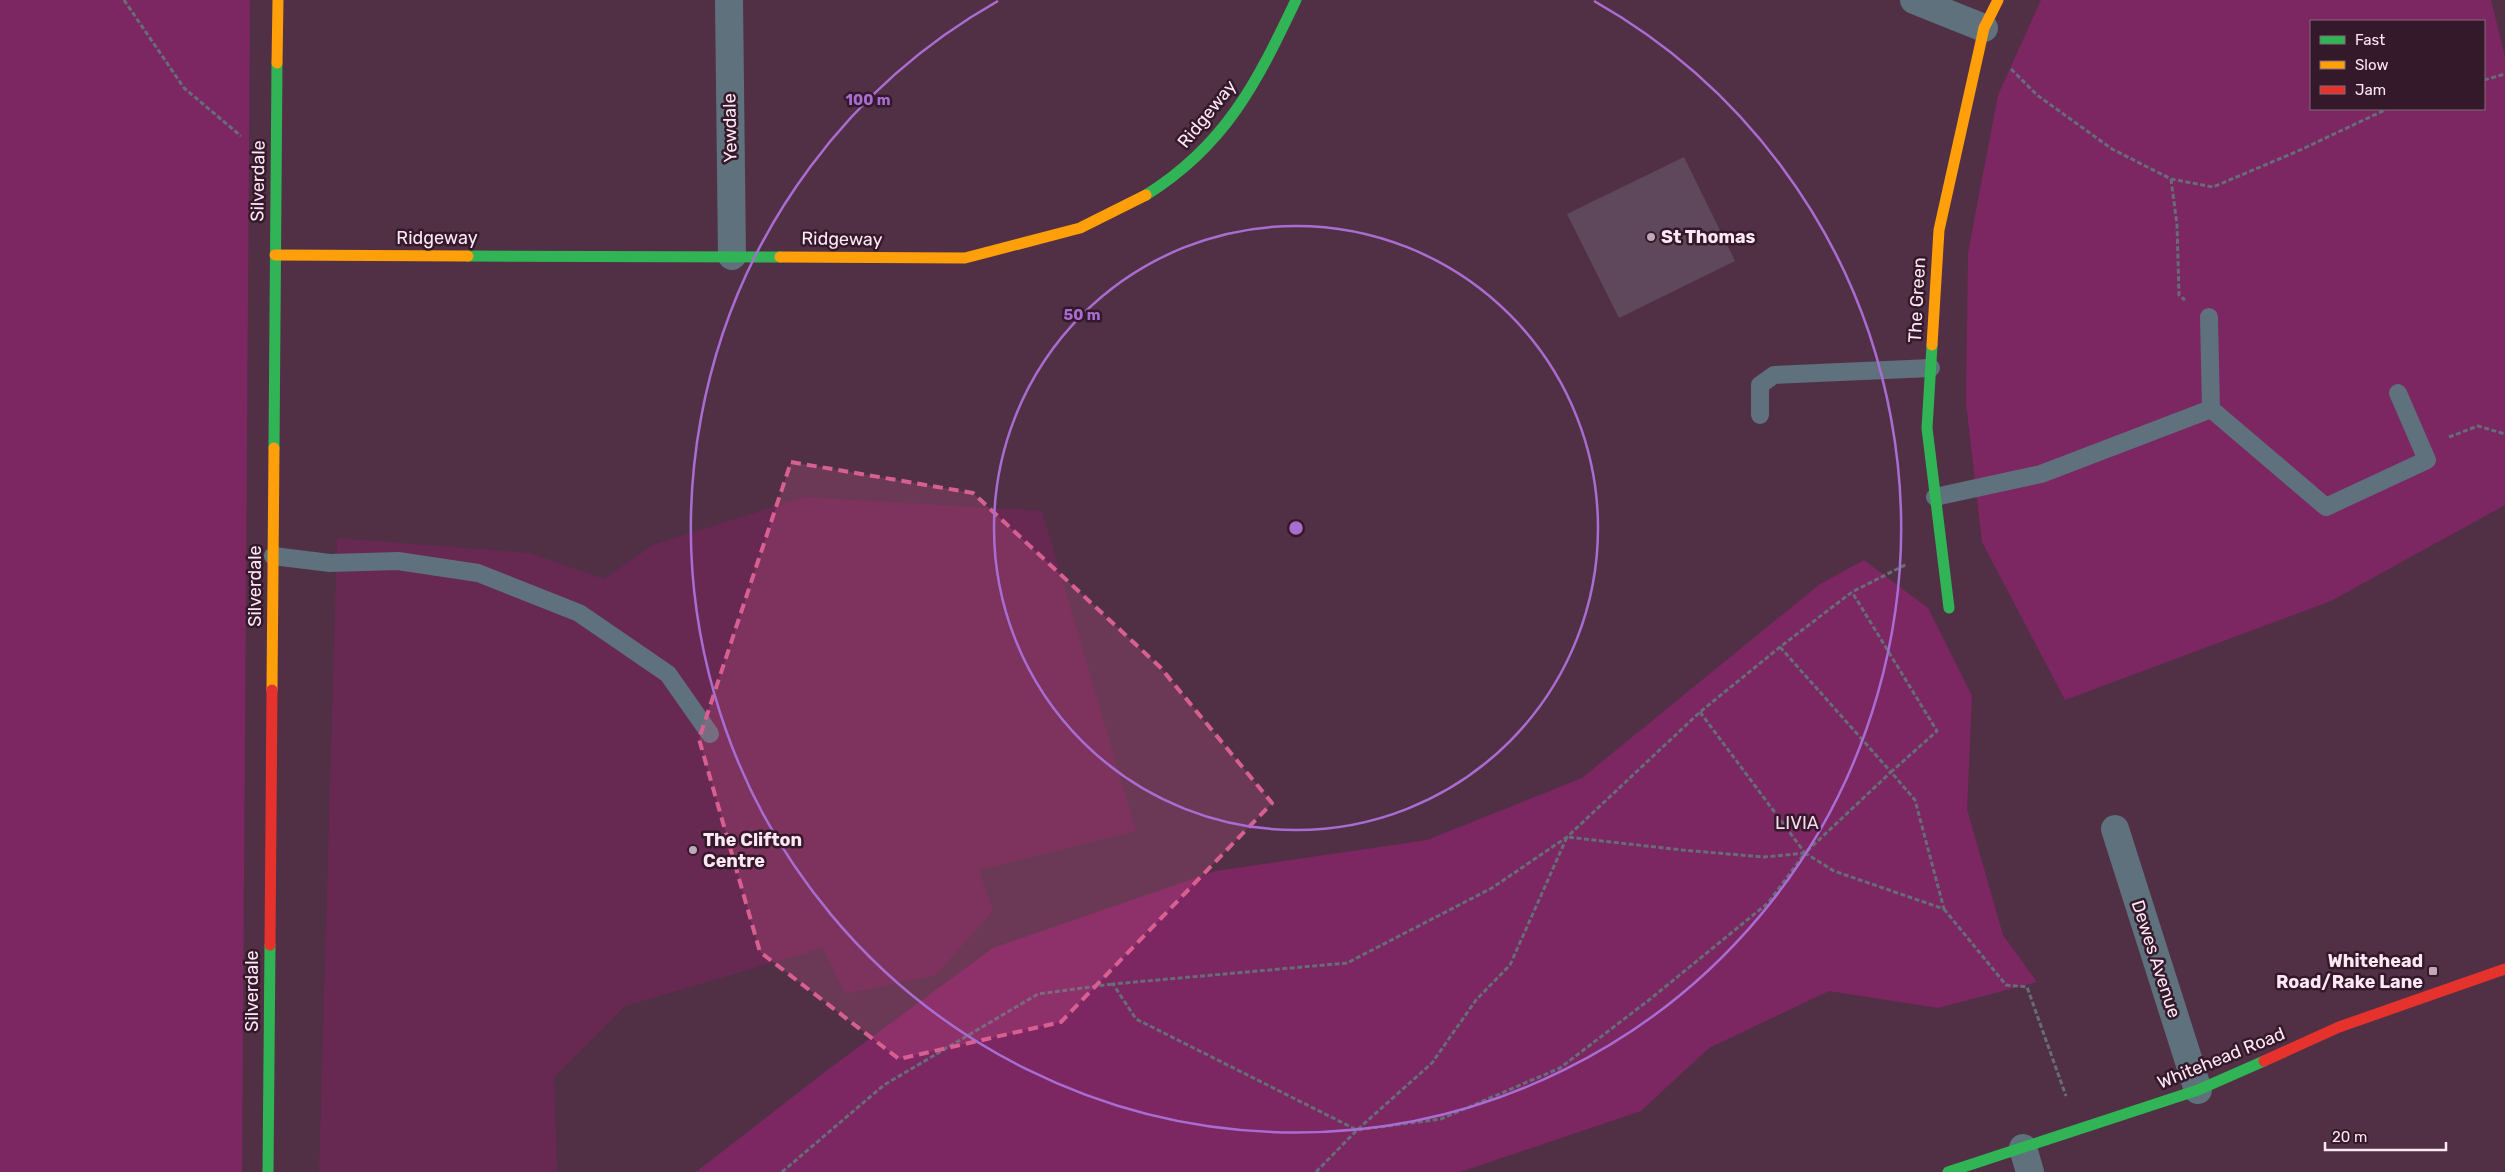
<svg xmlns="http://www.w3.org/2000/svg" width="2505" height="1172" viewBox="0 0 2505 1172" font-family="Rubik,sans-serif">
	<style>
		.built { fill: #672852 }
		.green { fill: #7c2662; fill-rule: evenodd }
		.building { fill: #5f485b }
		.lines { fill: none; stroke-linecap: round; stroke-linejoin: round }
		.path { stroke: #666c78; stroke-width: 3; stroke-dasharray: 5 2.5; stroke-linecap: butt }
		.lane { stroke: #5e717d; stroke-width: 18 }
		.street { stroke: #5e717d; stroke-width: 28 }
		.fast { stroke: #30b455; stroke-width: 11 }
		.slow { stroke: #ff9f0a; stroke-width: 11 }
		.jam { stroke: #e5322d; stroke-width: 11 }
		.marked { fill: #d76091; fill-opacity: 0.2; stroke: #d76091; stroke-width: 4; stroke-dasharray: 10 6; stroke-linejoin: round }
		.ring { fill: none; stroke: #a96dd2; stroke-width: 2.5 }
		.poi-dot { fill: #c1a7b7; stroke: #34192a; stroke-width: 2 }
		.labels { text-anchor: middle; stroke-width: 5; stroke-linejoin: round; paint-order: stroke }
		.street-label { font-size: 18px; fill: #fee7f4; stroke: #34192a }
		.poi-label { font-size: 18px; font-weight: bold; fill: #fee7f4; stroke: #34192a; text-anchor: start }
		.park-label { font-size: 18px; fill: #f6daea; stroke: #34192a }
		.centre { fill: #a96dd2; stroke: #34192a; stroke-width: 2.5 }
		.ring-label { font-size: 15px; text-anchor: middle; font-weight: bold; fill: #a96dd2; stroke: #34192a; stroke-width: 5; stroke-linejoin: round; paint-order: stroke }
	</style>
	<rect width="100%" height="100%" fill="#513046"/>
	<!-- built -->
	<path class="built" d="M804,497L1042,511L1136,831L979,870L993,911L936,975L845,994L823,948L625,1006L554,1077L557,1172H319L337,538L530,553L604,579L653,545Z"/>
	<!-- green -->
	<g class="green">
		<path d="M0,0H250L242,1172H0Z"/>
		<path d="M2041,0H2491L2505,57V505L2331,601L2065,700L1982,542L1966,403L1968,253L1998,95ZM2311,21H2484V109H2311Z"/>
		<path d="M1864,560L1928,608L1972,696L1967,809L2003,935L2037,982L1938,1008L1829,991L1709,1048L1641,1111L1460,1172H696L826,1071L993,948L1216,871L1427,840L1582,778L1820,584Z"/>
	</g>
	<!-- building -->
	<path class="building" d="M1684,157L1735,261L1619,318L1567,214Z"/>
	<g class="lines">
		<!-- path -->
		<g class="path">
			<path d="M124,0L184,88L241,136"/>
			<path d="M2011,69L2037,95L2112,149L2171,179L2213,187L2298,151L2387,109"/>
			<path d="M2484,80L2505,74"/>
			<path d="M2171,179L2177,225L2179,295L2185,300"/>
			<path d="M2449,437L2478,426L2505,434"/>
			<path d="M1780,647L1891,772L1805,853L1764,857L1682,850L1567,837L1510,965L1476,1000L1432,1063L1357,1130L1136,1019L1113,984L1347,963L1492,888L1567,837L1700,712L1780,647L1852,592L1907,564"/>
			<path d="M1700,712L1805,853"/>
			<path d="M1944,909L2006,985L2027,987L2066,1096"/>
			<path d="M782,1172L884,1085L1038,994L1113,984"/>
			<path d="M1316,1172L1357,1130L1441,1119L1560,1068L1649,1000L1768,903L1805,853L1834,871L1944,909L1915,800L1891,772L1937,731L1852,592"/>
		</g>
		<!-- lane -->
		<g class="lane">
			<path d="M2211,409L2326,507L2427,460L2398,393"/>
			<path d="M1760,415V385L1774,375L1931,368"/>
			<path d="M1935,497L2041,474L2211,409L2209,317"/>
			<path d="M273,556L330,563L398,561L478,573L579,613L668,674L710,734"/>
		</g>
		<!-- street -->
		<g class="street">
			<path d="M729,0L732,256"/>
			<path d="M1914,0L1984,28"/>
			<path d="M2115,829L2198,1090"/>
			<path d="M2023,1148L2030,1172"/>
		</g>
		<!-- fast -->
		<g class="fast">
			<path d="M1146,195C1226,145 1257,82 1296,0"/>
			<path d="M468,256L780,257"/>
			<path d="M1932,345L1927,428L1949,608"/>
			<path d="M274,448L277,63"/>
			<path d="M268,1172L270,945"/>
			<path d="M1948,1172L2198,1090L2264,1061"/>
		</g>
		<!-- slow -->
		<g class="slow">
			<path d="M277,63L278,0"/>
			<path d="M275,255L468,256"/>
			<path d="M780,257L965,258L1080,228L1146,195"/>
			<path d="M1932,345L1939,230L1984,28L1998,0"/>
			<path d="M272,690L274,448"/>
		</g>
		<!-- jam -->
		<g class="jam">
			<path d="M270,945L272,690"/>
			<path d="M2264,1061L2339,1027L2505,969"/>
		</g>
	</g>
	<!-- marked area -->
	<path class="marked" d="M791,462L973,493L1160,667L1272,803L1061,1022L899,1059L760,952L699,739Z"/>
	<!-- distance rings -->
	<g class="ring">
		<circle cx="1296" cy="528" r="302"/>
		<path d="M1594 1A605 605 0 1 1 998 1"/>
	</g>
	<!-- markers -->
	<g class="poi-dot">
		<circle cx="1651" cy="237" r="5"/>
		<circle cx="693" cy="850" r="5"/>
		<rect x="2428" y="966" width="10" height="10" rx="2.5"/>
	</g>
	<g class="labels">
		<!-- street labels -->
		<g class="street-label">
			<text transform="translate(1207 114) rotate(-51)" y="6">Ridgeway</text>
			<text transform="translate(730 128) rotate(-91)" y="6">Yewdale</text>
			<text transform="translate(258 181) rotate(-89)" y="6">Silverdale</text>
			<text x="437" y="244">Ridgeway</text>
			<text transform="translate(842 239) rotate(1)" y="6">Ridgeway</text>
			<text transform="translate(1917 300) rotate(-87)" y="6">The Green</text>
			<text transform="translate(255 586) rotate(-90)" y="6">Silverdale</text>
			<text transform="translate(2156 959) rotate(72)" y="6">Dewes Avenue</text>
			<text transform="translate(252 991) rotate(-90)" y="6">Silverdale</text>
			<text transform="translate(2221 1058) rotate(-22)" y="6">Whitehead Road</text>
		</g>
		<!-- poi labels -->
		<g class="poi-label">
			<text x="1661" y="243">St Thomas</text>
			<text x="703" y="846">The Clifton<tspan x="703" dy="21">Centre</tspan></text>
			<text x="2423" y="967" text-anchor="end">Whitehead<tspan x="2423" dy="21">Road/Rake Lane</tspan></text>
		</g>
		<!-- park labels -->
		<g class="park-label">
			<text x="1797" y="829">LIVIA</text>
		</g>
	</g>
	<circle cx="1296" cy="528" r="8" class="centre"/>
	<g class="ring-label">
		<text x="868" y="105">100 m</text>
		<text x="1082" y="320">50 m</text>
	</g>
	<!-- legend -->
	<rect x="2310" y="20" width="175" height="90" fill="#34192a" stroke="#856b7b"/>
	<rect x="2320" y="36" width="25" height="8" fill="#30b455" stroke="#856b7b"/>
	<text x="2355" y="45" font-size="15" fill="#fee7f4">Fast</text>
	<rect x="2320" y="61" width="25" height="8" fill="#ff9f0a" stroke="#856b7b"/>
	<text x="2355" y="70" font-size="15" fill="#fee7f4">Slow</text>
	<rect x="2320" y="86" width="25" height="8" fill="#e5322d" stroke="#856b7b"/>
	<text x="2355" y="95" font-size="15" fill="#fee7f4">Jam</text>
	<!-- scale -->
	<path d="M2325 1142v8h121v-8" fill="none" stroke="#fee7f4" stroke-width="2.5"/>
	<text x="2332" y="1142" font-size="15" fill="#fee7f4" stroke="#34192a" stroke-width="4" paint-order="stroke">20 m</text>
</svg>
